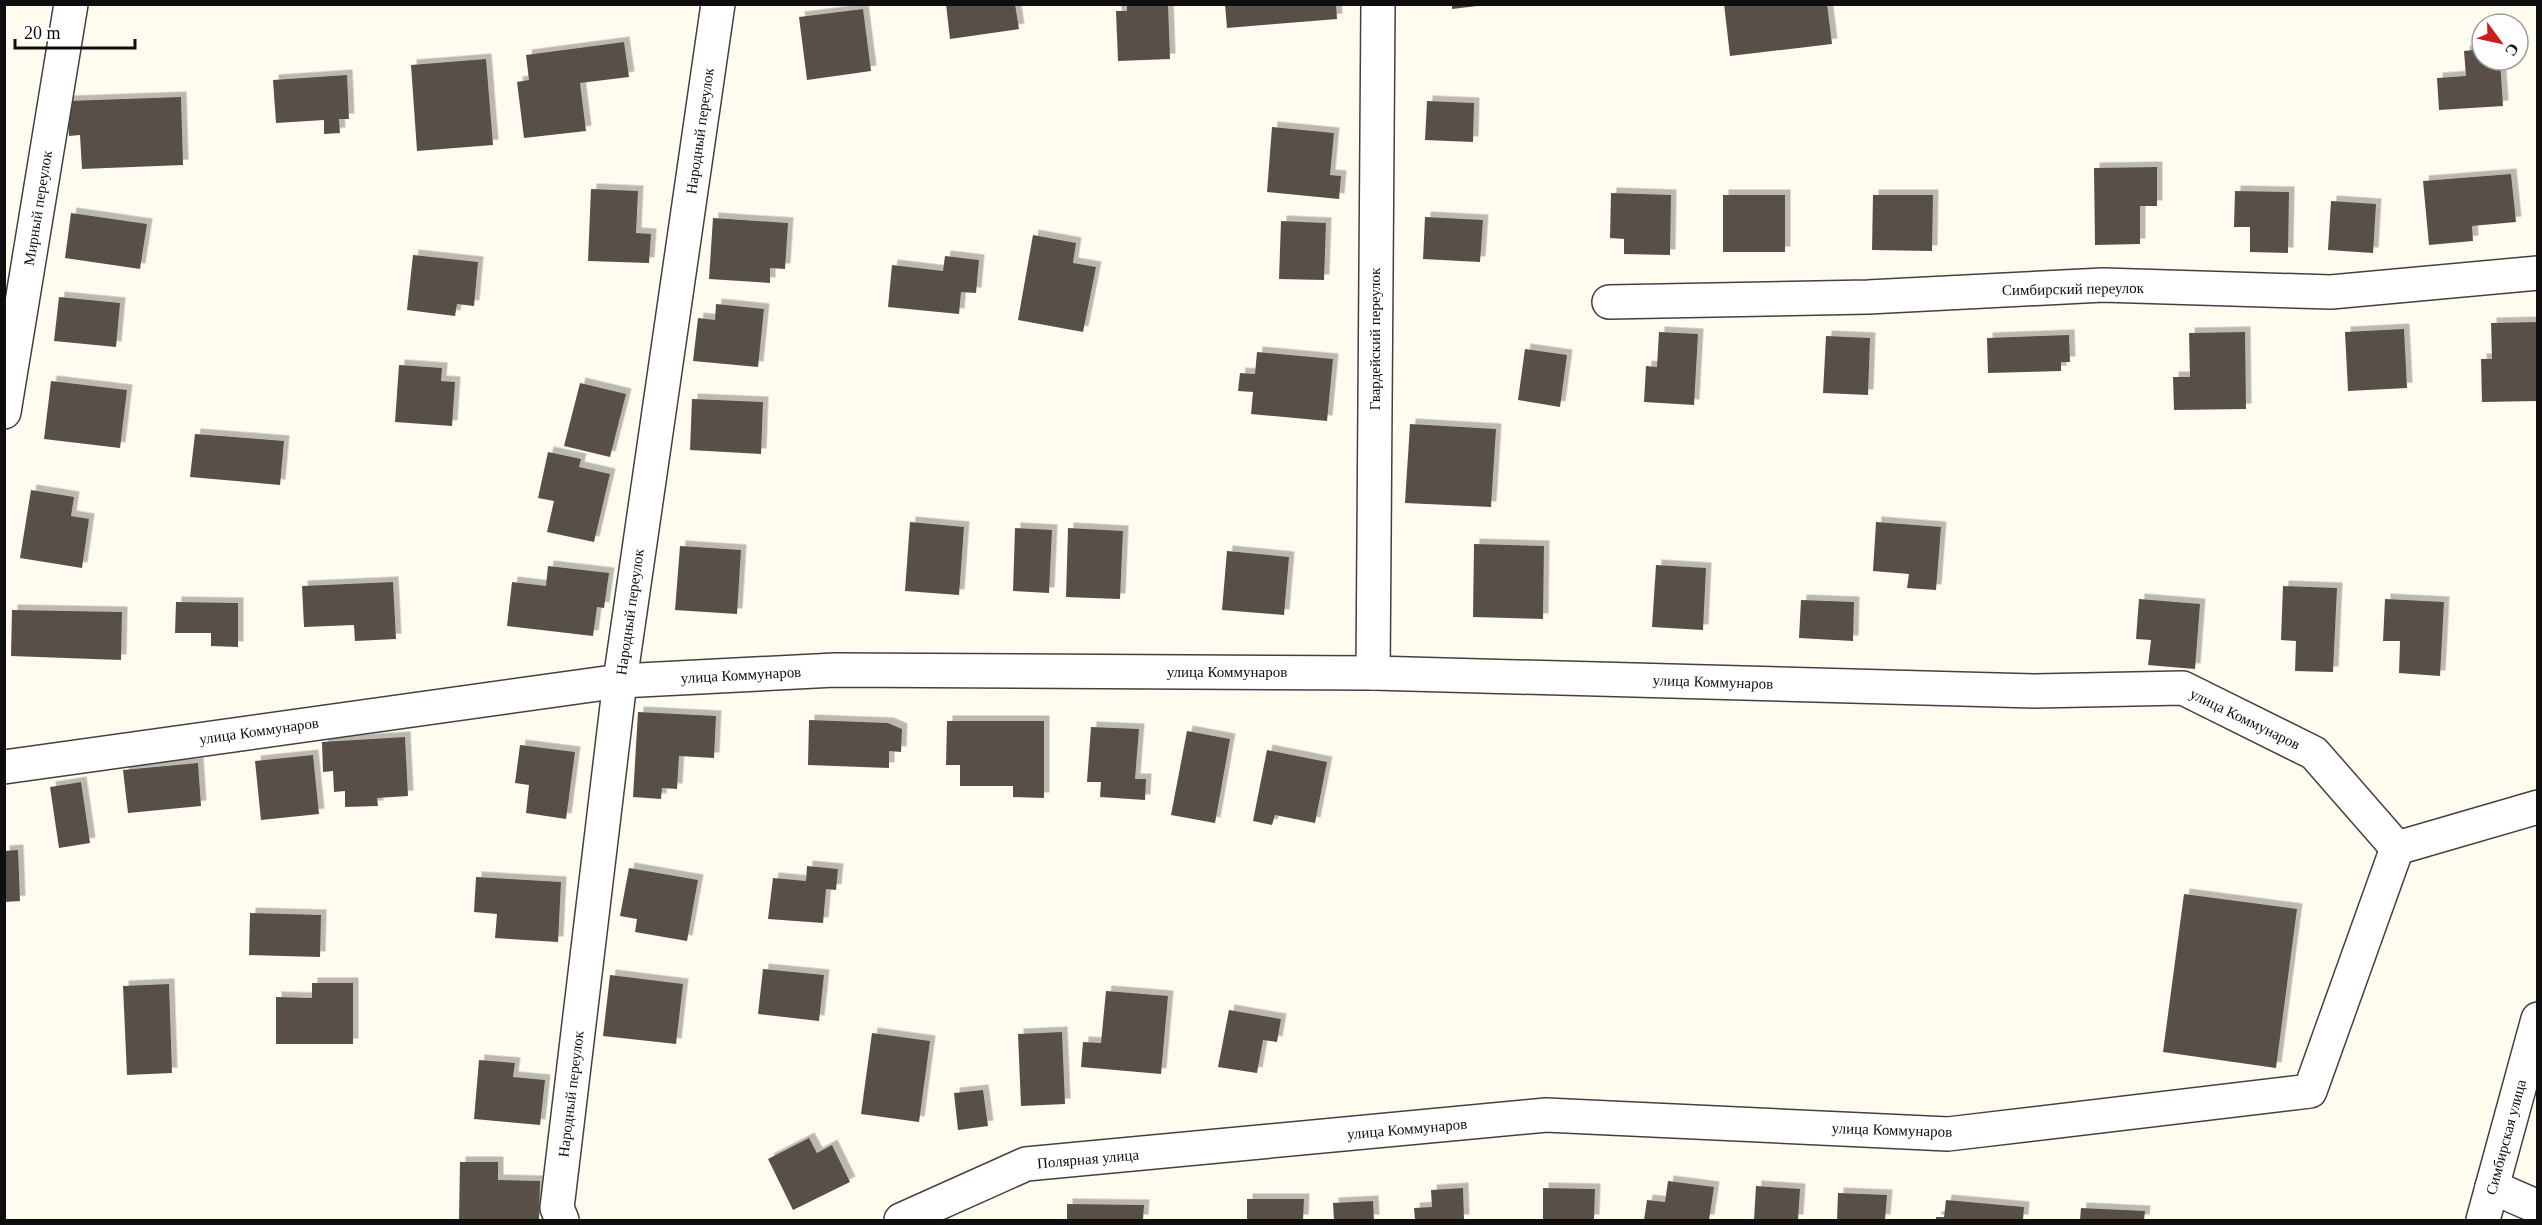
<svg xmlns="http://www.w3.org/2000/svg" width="2542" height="1225" viewBox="0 0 2542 1225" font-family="'Times New Roman',serif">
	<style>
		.building { fill: #58504a; filter: url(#shadow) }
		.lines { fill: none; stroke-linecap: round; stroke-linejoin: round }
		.minor-casing { stroke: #414141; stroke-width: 36 }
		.minor { stroke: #fff; stroke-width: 33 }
		.labels { text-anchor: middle; stroke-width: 6; stroke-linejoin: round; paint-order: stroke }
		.street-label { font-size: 15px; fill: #0e0e0e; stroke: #fff }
	</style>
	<defs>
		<filter id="shadow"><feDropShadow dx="5.5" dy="-5.5" stdDeviation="0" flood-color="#0004"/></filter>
	</defs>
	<rect width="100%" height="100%" fill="#fffcef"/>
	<!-- building -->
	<g class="building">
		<path d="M946,4H1015L1019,29L950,39Z"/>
		<path d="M1127,4H1168L1170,59L1118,61L1116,11H1127Z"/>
		<path d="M1225,4H1336L1337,19L1227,28Z"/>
		<path d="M1452,4H1477V6L1452,9Z"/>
		<path d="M1724,4H1827L1832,44L1730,56Z"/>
		<path d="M863,9L871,71L807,80L799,17Z"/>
		<path d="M624,42L629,77L580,83L586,131L524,138L517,82L529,80L526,55Z"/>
		<path d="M2482,49V60H2500L2503,106L2439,110L2437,78L2466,76L2464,51Z"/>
		<path d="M486,59L493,145L417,151L411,65Z"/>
		<path d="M347,75L349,119H339L340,133L324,134V120L276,123L273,80Z"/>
		<path d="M181,97L183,165L82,169L80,135L69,136L67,101Z"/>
		<path d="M1427,101L1474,103L1473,142L1425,140Z"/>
		<path d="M1272,127L1334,133L1330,175L1341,176L1339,199L1267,192Z"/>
		<path d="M2157,167V206H2140V244L2095,245L2094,168Z"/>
		<path d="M2511,174L2516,222L2472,226L2473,241L2429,245L2423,181Z"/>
		<path d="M591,189L638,191L636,233L651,234L649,263L588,261Z"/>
		<path d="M2235,191L2289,192L2288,253L2250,252V227H2234Z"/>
		<path d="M1611,193L1671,195L1670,255L1624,254V239L1610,238Z"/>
		<rect x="1723" y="195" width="62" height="57"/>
		<path d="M1873,195H1933L1932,251L1872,250Z"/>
		<path d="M2331,201L2376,204L2373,253L2328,250Z"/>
		<path d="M71,213L147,224L140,269L65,258Z"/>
		<path d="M1425,217L1483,220L1480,262L1423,259Z"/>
		<path d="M713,218L788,223L785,269L770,268V283L709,279Z"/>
		<path d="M1281,221L1326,223L1324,280L1279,279Z"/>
		<path d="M1033,235L1076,243L1073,263L1096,267L1083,332L1018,320Z"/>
		<path d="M413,255L478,262L474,306L457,304L455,316L407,310Z"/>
		<path d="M945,256L979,260L976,293L961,292L959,314L888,307L892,265L943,271Z"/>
		<path d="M59,297L120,303L116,347L54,341Z"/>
		<path d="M716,304L764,309L758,367L693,361L698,318L715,320Z"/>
		<path d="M2538,322V401L2482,402L2481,359H2492L2491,323Z"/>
		<path d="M2404,329L2407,388L2348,391L2345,332Z"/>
		<path d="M1659,332L1698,334L1694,405L1644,402L1646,366L1657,367Z"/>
		<path d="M2245,332L2246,409L2174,410L2173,377H2190L2189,333Z"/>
		<path d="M2069,335L2070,362H2061V371L1988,373L1987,338Z"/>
		<path d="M1826,336L1870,338L1868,395L1823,393Z"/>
		<path d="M1525,349L1567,355L1560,407L1518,400Z"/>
		<path d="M1257,352L1333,359L1327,421L1251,414L1253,392L1238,391L1240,373L1255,374Z"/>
		<path d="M399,365L442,368L441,381L455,382L452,426L395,422Z"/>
		<path d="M51,381L127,390L120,448L44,439Z"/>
		<path d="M580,383L626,394L610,457L564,446Z"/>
		<path d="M692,399L763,402L761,454L690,450Z"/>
		<path d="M1410,424L1496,429L1491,507L1405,503Z"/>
		<path d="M195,434L284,441L280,485L190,477Z"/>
		<path d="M548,452L581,459L579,467L610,474L594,542L547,532L554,501L538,498Z"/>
		<path d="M31,490L74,497L71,516L89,519L82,568L20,558Z"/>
		<path d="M910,522L964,527L959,595L905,591Z"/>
		<path d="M1876,522L1941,527L1936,590L1907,588L1909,574L1873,571Z"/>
		<path d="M1015,528L1052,530L1049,593L1013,591Z"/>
		<path d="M1068,528L1123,531L1120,599L1066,597Z"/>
		<path d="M1474,544L1544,546L1543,619L1473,617Z"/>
		<path d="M680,546L741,550L737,614L675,610Z"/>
		<path d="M1227,551L1289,557L1284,615L1222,610Z"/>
		<path d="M1656,565L1706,568L1703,630L1652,627Z"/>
		<path d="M548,566L609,573L604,608L597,607L593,636L507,626L512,582L546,586Z"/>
		<path d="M393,582L396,639L355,641L354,625L304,627L302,586Z"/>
		<path d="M2283,586L2337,588L2333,672L2295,671L2296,641L2281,640Z"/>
		<path d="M2139,599L2200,604L2195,669L2148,665L2151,640L2136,639Z"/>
		<path d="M2385,599L2444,602L2440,676L2399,673L2400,641H2383Z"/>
		<path d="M1801,600L1854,602L1853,641L1799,638Z"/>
		<path d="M176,602L238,603V647L211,646V633H175Z"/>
		<path d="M12,610L122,612L121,660L11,656Z"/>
		<path d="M638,712L716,716L714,758L679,756L677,789L662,788L661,799L633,797Z"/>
		<path d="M809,720L888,723L902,729L901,752L889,751V768L808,765Z"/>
		<path d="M947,721H1044V798L1013,797V786H960V765H946Z"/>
		<path d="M1091,727L1139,729L1135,779H1146L1145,800L1100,797L1101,782H1087Z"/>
		<path d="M1187,731L1230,739L1215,823L1171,815Z"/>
		<path d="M405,737L408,796L377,798L378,806L345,807V791L334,792L333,771L323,772L322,742Z"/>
		<path d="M520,745L575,752L566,819L526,813L529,785L515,783Z"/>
		<path d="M1267,750L1327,762L1315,823L1275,815L1272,825L1253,821Z"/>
		<path d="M313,755L319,814L261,820L255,761Z"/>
		<path d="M198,763L201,806L128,813L123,770Z"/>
		<path d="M81,782L90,843L59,848L50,787Z"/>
		<path d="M18,850L20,901L4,902V851Z"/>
		<path d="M807,866L838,869L836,890L826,889L823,923L768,919L773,878L806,881Z"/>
		<path d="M629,868L698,880L687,941L635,932L637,919L620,916Z"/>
		<path d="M476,877L561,882L558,942L495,938L497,914L474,912Z"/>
		<path d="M2184,894L2297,909L2276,1068L2163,1052Z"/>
		<path d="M250,913L321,915L320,957L249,955Z"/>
		<path d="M763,969L824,975L819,1021L758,1014Z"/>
		<path d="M610,975L683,984L676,1044L603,1036Z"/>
		<path d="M312,983H353V1044H276V997L312,998Z"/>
		<path d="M169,984L172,1073L127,1075L123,986Z"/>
		<path d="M1106,991L1168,996L1161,1074L1081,1067L1083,1042L1101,1043Z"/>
		<path d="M1229,1010L1281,1019L1277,1042L1263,1040L1257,1073L1218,1067Z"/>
		<path d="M1062,1032L1065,1104L1021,1106L1018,1034Z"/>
		<path d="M872,1033L930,1041L919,1122L861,1114Z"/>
		<path d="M479,1060L515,1063L513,1077L545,1080L540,1125L474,1119Z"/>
		<path d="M983,1090L988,1126L958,1130L954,1093Z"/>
		<path d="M809,1138L817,1153L832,1145L850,1182L793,1210L768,1159Z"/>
		<path d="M460,1162H498V1180L540,1181L539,1220H459Z"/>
		<path d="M1668,1181L1714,1187L1709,1220H1644L1647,1200L1665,1202Z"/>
		<path d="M1756,1186L1800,1189L1798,1220H1754Z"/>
		<path d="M1463,1188L1464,1220H1415L1414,1208L1432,1207L1431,1190Z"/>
		<path d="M1543,1188L1595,1189L1594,1220H1543Z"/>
		<path d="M1838,1193L1887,1195L1885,1220H1837Z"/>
		<path d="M1247,1199H1304L1303,1220H1247Z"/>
		<path d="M1946,1200L2024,1207L2023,1220H1936V1217H1944Z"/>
		<path d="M1373,1201L1374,1220H1334L1333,1203Z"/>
		<path d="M1067,1204L1144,1205L1143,1220H1067Z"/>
		<path d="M2081,1208L2145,1211L2144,1220H2080Z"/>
	</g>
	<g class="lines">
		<!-- minor casing -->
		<g class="minor-casing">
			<g id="minor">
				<path d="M1609,302L1868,297L2103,285L2331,292L2538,273"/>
				<path d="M4,412L71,4"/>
				<path d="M1373,673L1378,4"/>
				<path d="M4,767L620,681L835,670L1373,673L2035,691L2183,688L2314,753L2397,848L2538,807"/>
				<path d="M2492,1187L2538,1207"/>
				<path d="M562,1220L557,1208L620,681L718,4"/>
				<path d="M901,1220L1026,1164L1546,1115L1948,1134L2310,1091L2397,848"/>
				<path d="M2483,1220L2538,1019"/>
			</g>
		</g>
		<!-- minor -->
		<use href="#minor" class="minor"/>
	</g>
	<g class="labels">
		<!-- street labels -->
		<g class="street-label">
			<text transform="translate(700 131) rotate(-82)" y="5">Народный переулок</text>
			<text transform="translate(38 208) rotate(-81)" y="5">Мирный переулок</text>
			<text transform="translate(2073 289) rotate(-1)" y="5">Симбирский переулок</text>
			<text transform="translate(1375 339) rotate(-90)" y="5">Гвардейский переулок</text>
			<text transform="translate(630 612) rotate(-82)" y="5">Народный переулок</text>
			<text x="1227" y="677">улица Коммунаров</text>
			<text transform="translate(741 675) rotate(-3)" y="5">улица Коммунаров</text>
			<text transform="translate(1713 682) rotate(2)" y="5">улица Коммунаров</text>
			<text transform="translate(2245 719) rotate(26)" y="5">улица Коммунаров</text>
			<text transform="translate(259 731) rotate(-8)" y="5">улица Коммунаров</text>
			<text transform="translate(571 1094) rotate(-83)" y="5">Народный переулок</text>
			<text transform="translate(1407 1129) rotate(-5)" y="5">улица Коммунаров</text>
			<text transform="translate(1892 1130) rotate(2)" y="5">улица Коммунаров</text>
			<text transform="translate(2506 1137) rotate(-75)" y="5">Симбирская улица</text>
			<text transform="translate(1088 1159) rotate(-5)" y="5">Полярная улица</text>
		</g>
	</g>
	<!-- border -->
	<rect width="2542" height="1225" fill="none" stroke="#0e0e0e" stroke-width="12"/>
	<!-- north arrow -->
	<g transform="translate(2500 42) rotate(123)"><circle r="28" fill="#ffffff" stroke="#9f9f9f" stroke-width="1.5"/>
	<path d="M0-4.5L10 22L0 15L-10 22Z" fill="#c91c1f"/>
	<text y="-9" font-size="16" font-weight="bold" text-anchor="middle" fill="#0e0e0e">С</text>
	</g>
	<!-- scale -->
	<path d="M15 39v9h120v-9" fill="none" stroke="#0e0e0e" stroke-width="3"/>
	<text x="24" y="39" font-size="18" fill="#0e0e0e" stroke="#ffffff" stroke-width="4.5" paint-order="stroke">20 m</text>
</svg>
